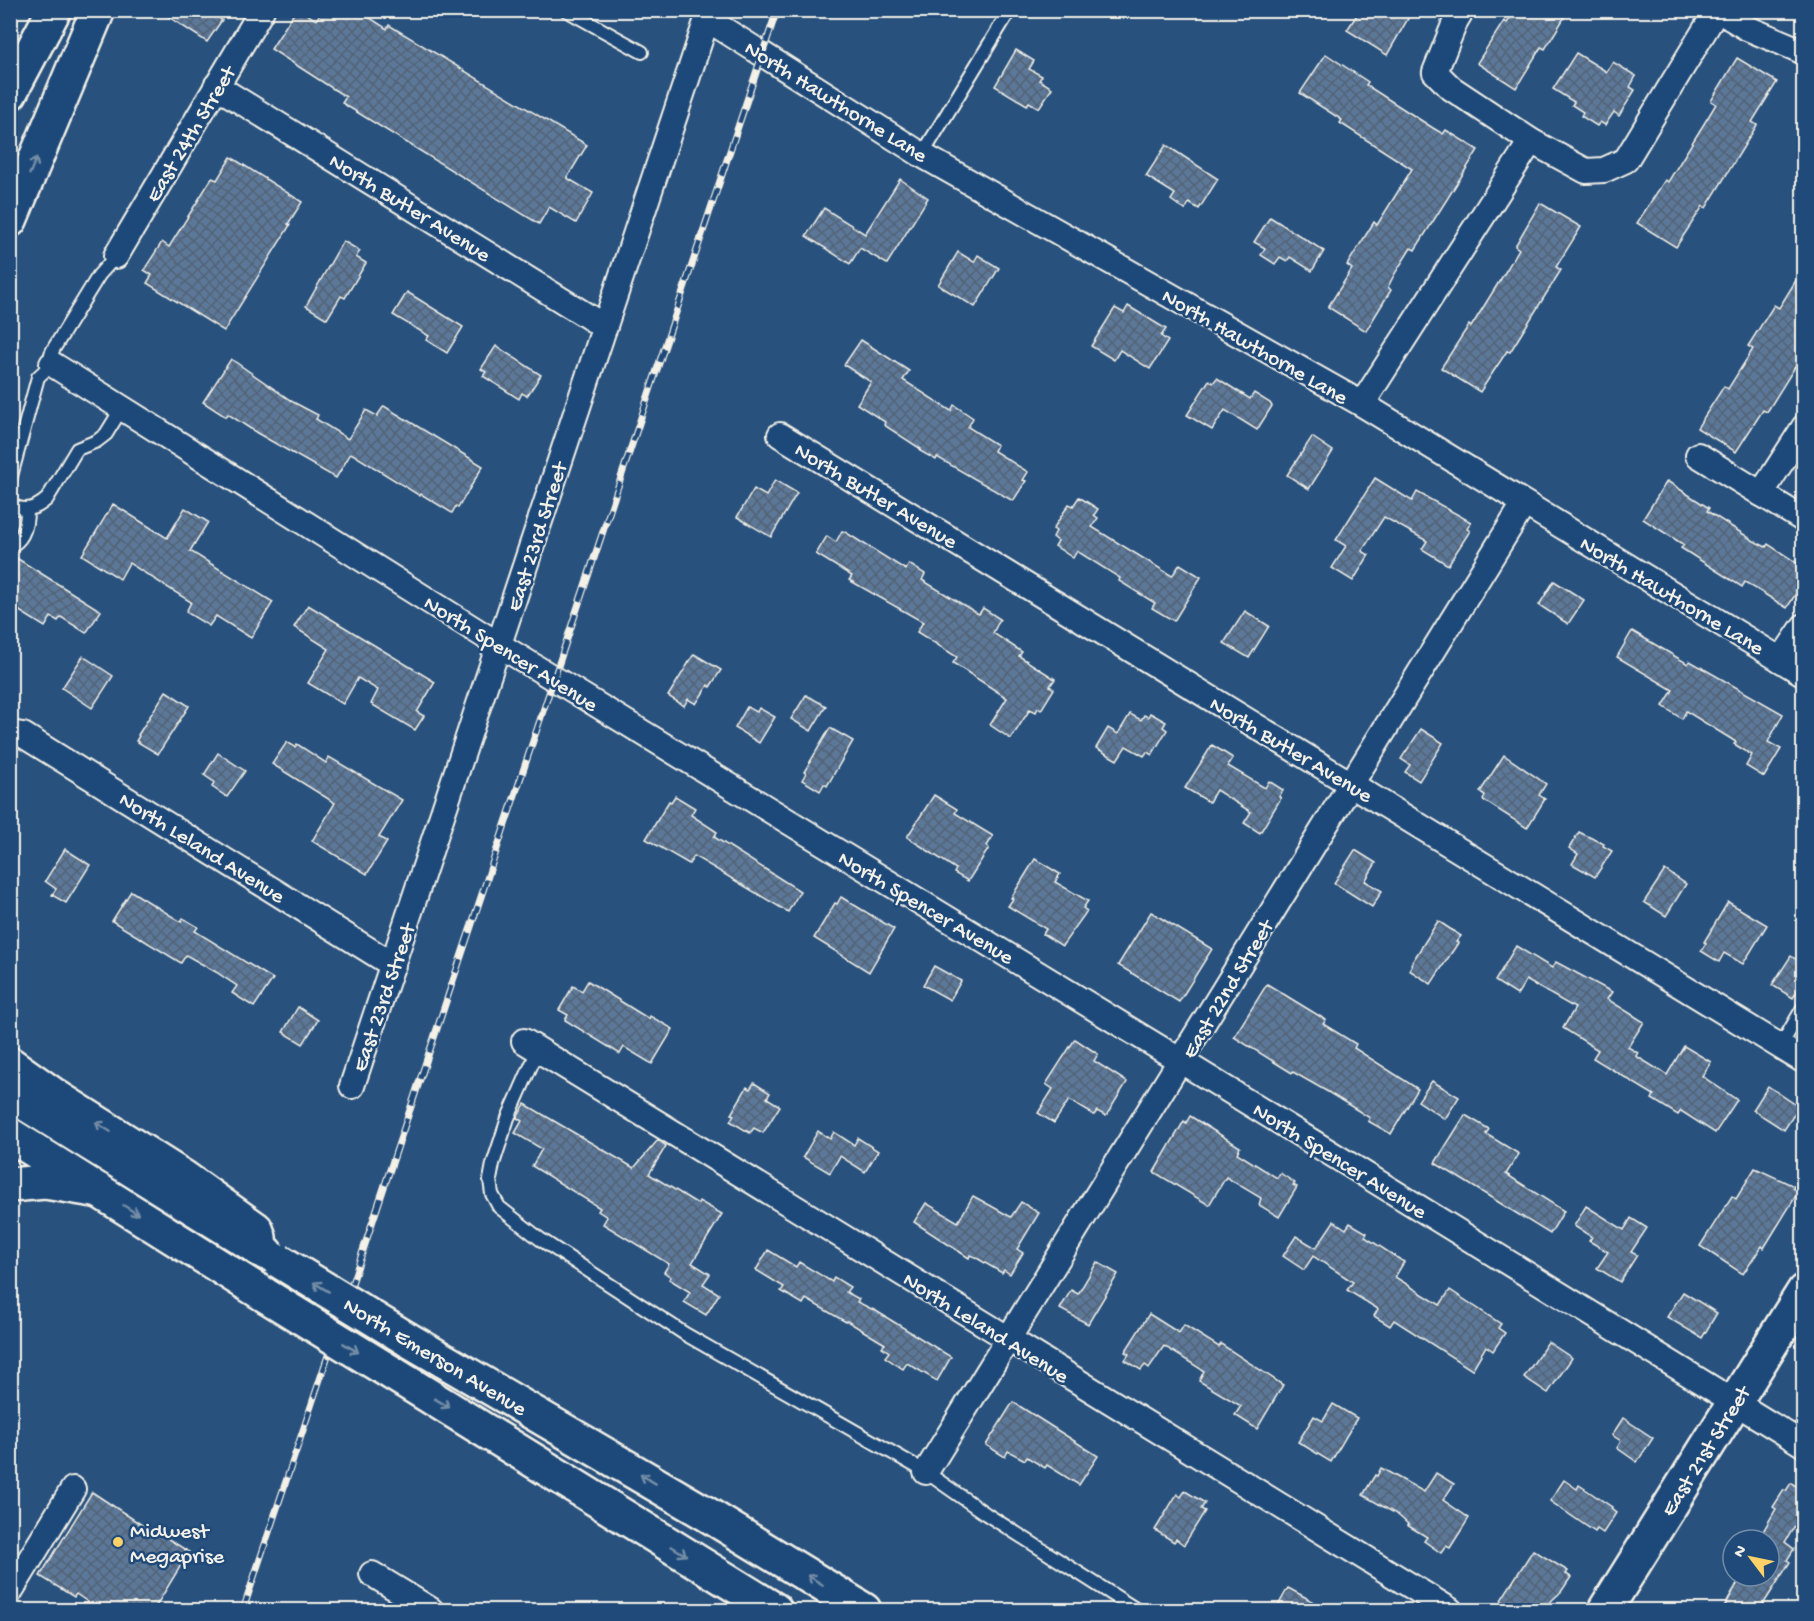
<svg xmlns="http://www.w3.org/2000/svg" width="1814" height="1621" viewBox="0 0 1814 1621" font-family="'Gochi Hand',sans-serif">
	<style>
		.building { fill: url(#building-cross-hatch); stroke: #f4f1e8; stroke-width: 1.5 }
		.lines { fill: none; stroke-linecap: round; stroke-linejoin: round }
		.lane-casing { stroke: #f4f1e8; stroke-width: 16 }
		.street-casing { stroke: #f4f1e8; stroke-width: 28 }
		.secondary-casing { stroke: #f4f1e8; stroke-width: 38 }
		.primary-casing { stroke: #f4f1e8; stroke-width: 38 }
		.highway-casing { stroke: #f4f1e8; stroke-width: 38 }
		.lane { stroke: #1f4a7a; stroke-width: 12 }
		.street { stroke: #1f4a7a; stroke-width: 24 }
		.secondary { stroke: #1f4a7a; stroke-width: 33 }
		.primary { stroke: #1f4a7a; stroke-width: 33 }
		.highway { stroke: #1f4a7a; stroke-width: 33 }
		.rail-casing { stroke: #f4f1e8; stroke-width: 7 }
		.rail { stroke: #1f4a7a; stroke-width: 4.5; stroke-dasharray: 14; stroke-linecap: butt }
		.primary-bridge-casing { stroke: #f4f1e8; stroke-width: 38; stroke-linecap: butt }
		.primary-bridge { stroke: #1f4a7a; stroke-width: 33 }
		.oneway { stroke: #748da6 }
		.poi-dot { fill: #ffd166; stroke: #1f4a7a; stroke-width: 2 }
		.labels { text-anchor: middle; stroke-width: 5; stroke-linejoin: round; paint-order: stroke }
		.street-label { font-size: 22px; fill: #f4f1e8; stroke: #1f4a7a }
		.poi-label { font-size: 22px; fill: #f4f1e8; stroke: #1f4a7a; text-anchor: start }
	</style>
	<defs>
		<pattern id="building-cross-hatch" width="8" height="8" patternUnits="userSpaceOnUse" patternTransform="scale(1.5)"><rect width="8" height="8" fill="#5b7899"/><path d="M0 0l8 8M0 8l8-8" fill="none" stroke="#536274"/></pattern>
	</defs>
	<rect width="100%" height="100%" fill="#28517e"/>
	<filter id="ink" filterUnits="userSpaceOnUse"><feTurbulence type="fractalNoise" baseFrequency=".0167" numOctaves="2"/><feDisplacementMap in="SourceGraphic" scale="12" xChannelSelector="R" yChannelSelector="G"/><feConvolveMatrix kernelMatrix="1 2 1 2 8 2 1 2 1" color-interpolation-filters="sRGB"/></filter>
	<g filter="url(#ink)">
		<!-- building -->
		<g class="building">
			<path d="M158,10H225L220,19L222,20L207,42Z"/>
			<path d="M296,10H301L316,20L323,10H358L387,29L389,25L587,145L567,178L593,193L576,223L549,207L539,224L342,103L346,97L271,49Z"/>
			<path d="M1360,10H1413L1387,55L1347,30Z"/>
			<path d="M1515,10H1569L1545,49L1541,47L1516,88L1477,63L1504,21L1507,23Z"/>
			<path d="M1016,50L1034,61L1029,69L1042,76L1039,80L1052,88L1039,108L1029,102L1027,105L995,86Z"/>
			<path d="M1576,53L1607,72L1613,62L1636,76L1630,87L1635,90L1619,116L1614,112L1605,125L1600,122L1597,126L1581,116L1583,112L1572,105L1574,102L1553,89Z"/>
			<path d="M1326,54L1368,82L1366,85L1433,128L1443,134L1446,130L1478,150L1415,250L1411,248L1394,275L1388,287L1391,290L1366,331L1328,307L1352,269L1347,265L1374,222L1377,225L1412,169L1340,123L1342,120L1300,93Z"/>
			<path d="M1737,58L1777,82L1752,122L1757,125L1706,208L1703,206L1676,247L1637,223L1665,180L1668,182L1710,114L1716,104L1711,101Z"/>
			<path d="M1166,145L1218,179L1199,209L1189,203L1185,210L1171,200L1175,194L1146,176Z"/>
			<path d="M231,157L302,202L288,224L290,225L224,331L147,283L152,275L144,270L162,242L169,247L212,178L217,180Z"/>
			<path d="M900,179L928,198L887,264L860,248L850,264L806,236L824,208L865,234Z"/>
			<path d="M1540,203L1581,227L1556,267L1561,270L1510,352L1507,351L1480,392L1441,368L1469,325L1471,327L1507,269L1519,249L1515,246Z"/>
			<path d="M1270,217L1324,251L1312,271L1290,257L1287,261L1280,257L1275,264L1261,255L1265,248L1254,242Z"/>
			<path d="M343,241L360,251L356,257L366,263L345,298L341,296L327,319L306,306Z"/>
			<path d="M958,252L974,262L978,255L999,268L975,307L938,285Z"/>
			<path d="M1803,269V354L1767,412L1763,410L1736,452L1697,428L1724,386L1728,389L1753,349L1748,346L1774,305L1779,308Z"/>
			<path d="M407,292L463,327L447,353L426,340L429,336L393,315Z"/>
			<path d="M1128,306L1166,329L1161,336L1168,341L1150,369L1120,350L1114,360L1091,346L1115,308L1124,313Z"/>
			<path d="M861,340L909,371L903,380L951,411L954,405L973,418L968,427L997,445L994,451L1028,472L1023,480L1026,481L1013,501L937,457L936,460L920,451L921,449L884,425L885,422L857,404L871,382L844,365Z"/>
			<path d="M496,346L541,375L527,396L522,393L519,399L483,376L486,372L481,369Z"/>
			<path d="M231,359L293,402L318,415L316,419L348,439L366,410L377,416L384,406L483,466L458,508L456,506L452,513L421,494L420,496L351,453L336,478L257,433L228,414L226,417L203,402Z"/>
			<path d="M1217,378L1250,399L1254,393L1270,403L1272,406L1257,430L1225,410L1212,430L1187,415L1209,380L1213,383Z"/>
			<path d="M1312,437L1333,451L1309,489L1287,475Z"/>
			<path d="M1375,478L1412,501L1417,492L1471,522L1467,529L1470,531L1448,565L1422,549L1427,541L1384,517L1362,551L1369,555L1353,581L1332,568L1346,546L1336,540Z"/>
			<path d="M775,480L797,493L771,537L737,517L754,489L766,496Z"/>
			<path d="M1667,481L1709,508L1707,511L1754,541L1766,547L1768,544L1803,567V582L1787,608L1745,582L1742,587L1681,548L1684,545L1643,519Z"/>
			<path d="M1079,497L1098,509L1094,515L1098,518L1092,527L1172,576L1180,564L1201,577L1174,621L1152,608L1155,603L1119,581L1120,578L1077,551L1073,558L1055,546L1058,541L1053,537L1056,531L1053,529L1069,504L1073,506Z"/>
			<path d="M113,504L167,538L185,508L208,522L190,551L273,602L251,638L216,616L209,626L186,612L191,602L129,563L120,579L82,555Z"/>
			<path d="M842,531L845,532L906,570L909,564L925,574L922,580L975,612L979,614L983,608L1000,619L993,633L1022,652L1019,656L1055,679L1050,686L1054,689L1041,710L1038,708L1036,712L1030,709L1011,739L990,725L1007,698L953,663L957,657L917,632L923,622L849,580L852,576L816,554L827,536L836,542Z"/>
			<path d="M10,554L101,611L86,633L61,617L58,621L51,617L45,627L10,605Z"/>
			<path d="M1554,581L1584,600L1568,624L1539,605Z"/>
			<path d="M308,605L435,682L417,712L424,716L415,730L371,704L378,690L358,678L343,704L308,683L329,649L294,627Z"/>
			<path d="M1245,611L1269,626L1249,658L1224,643Z"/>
			<path d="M1632,631L1688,664L1690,661L1783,714L1768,742L1781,749L1764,777L1746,766L1752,755L1734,744L1736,742L1686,711L1682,719L1663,706L1673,690L1617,657Z"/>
			<path d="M694,654L721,670L710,687L708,685L696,704L688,699L684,706L668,696Z"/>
			<path d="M83,656L113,676L92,708L62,688Z"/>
			<path d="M166,691L189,706L158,754L136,741L139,736L138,735Z"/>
			<path d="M806,695L826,706L811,731L791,719Z"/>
			<path d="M747,707L757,712L759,708L775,717L759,743L735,728Z"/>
			<path d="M1150,713L1166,722L1163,727L1167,730L1152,755L1147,752L1144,756L1126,746L1117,760L1096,748L1108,728L1118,734L1130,714L1141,720L1144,715L1148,717Z"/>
			<path d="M830,728L853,741L827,786L824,784L820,791L802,780L806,773L804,772Z"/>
			<path d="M1421,729L1443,743L1419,781L1405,772L1410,765L1401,759Z"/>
			<path d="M287,742L295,747L297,744L326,763L329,757L402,800L379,837L387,842L367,874L312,841L335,803L272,764Z"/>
			<path d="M1212,745L1233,758L1228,766L1265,788L1269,781L1283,790L1279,797L1281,798L1260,833L1244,823L1251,812L1216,790L1209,802L1185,788Z"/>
			<path d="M218,753L245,771L227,797L212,787L214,782L204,775Z"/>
			<path d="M1504,755L1546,784L1539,795L1545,799L1527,828L1483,800L1485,795L1480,792Z"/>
			<path d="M934,795L957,809L955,813L993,836L987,846L989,848L968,881L954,873L956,869L907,837Z"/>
			<path d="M675,796L695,808L691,815L717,832L714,837L800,891L788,912L694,856L689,864L646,839L669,801L671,802Z"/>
			<path d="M1579,832L1604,844L1603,846L1612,851L1595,877L1572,864L1578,854L1569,848Z"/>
			<path d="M65,849L90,865L66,903L52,895L56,889L45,881Z"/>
			<path d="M1355,850L1376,863L1365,881L1382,891L1372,907L1334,883Z"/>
			<path d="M1035,859L1060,874L1055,882L1088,901L1083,908L1087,911L1062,946L1043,934L1046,929L1008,906L1013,899L1011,898Z"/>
			<path d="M1665,870L1686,884L1666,916L1644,902Z"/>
			<path d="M131,891L181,922L183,918L198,927L195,931L273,979L254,1007L232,993L237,986L216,972L186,955L181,963L112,921Z"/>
			<path d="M841,897L894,929L869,972L814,938L835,903L837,904Z"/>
			<path d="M1728,902L1767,925L1743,964L1724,953L1719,962L1701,951L1706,943L1704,942Z"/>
			<path d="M1151,912L1212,949L1179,1002L1118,965Z"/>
			<path d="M1438,921L1461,936L1456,942L1458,943L1431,984L1409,970L1412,965L1411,964Z"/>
			<path d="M1516,946L1552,968L1556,962L1612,992L1607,999L1644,1022L1628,1047L1638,1053L1636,1056L1667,1075L1684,1046L1711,1062L1702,1076L1737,1100L1715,1133L1681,1111L1678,1115L1652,1099L1654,1095L1593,1058L1598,1050L1563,1028L1575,1008L1526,980L1517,995L1495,981Z"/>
			<path d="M1791,956L1803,964V982L1793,998L1772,985Z"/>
			<path d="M934,966L961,981L950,1000L923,985Z"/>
			<path d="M588,981L649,1019L650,1016L673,1029L652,1064L624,1047L620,1054L565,1020L568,1015L559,1010L573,986L582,991Z"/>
			<path d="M1267,984L1326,1020L1323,1024L1356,1044L1354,1048L1418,1089L1391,1134L1368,1121L1370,1118L1328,1092L1293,1072L1292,1073L1234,1037Z"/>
			<path d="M298,1007L318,1020L303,1044L283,1032Z"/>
			<path d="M1075,1039L1098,1054L1094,1061L1127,1082L1106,1116L1097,1111L1094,1115L1069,1100L1054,1123L1038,1113L1053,1089L1046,1084Z"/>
			<path d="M1432,1081L1459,1097L1445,1119L1418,1101Z"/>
			<path d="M754,1083L770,1093L767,1098L780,1106L763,1133L754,1128L750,1133L730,1121L734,1115L731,1114L747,1087L750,1089Z"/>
			<path d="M1768,1086L1799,1107L1784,1130L1753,1110Z"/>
			<path d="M525,1104L634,1168L658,1140L666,1146L649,1174L698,1204L699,1201L722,1214L692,1263L710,1274L703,1284L719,1294L706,1315L684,1302L690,1292L669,1279L671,1277L664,1272L669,1264L603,1224L607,1217L598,1211L600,1208L532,1166L542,1149L515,1133L522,1121L517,1118Z"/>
			<path d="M1465,1115L1489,1129L1486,1134L1519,1154L1506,1174L1564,1211L1550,1234L1435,1163Z"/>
			<path d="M1190,1116L1240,1147L1237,1153L1277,1178L1280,1173L1295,1183L1293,1185L1297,1187L1279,1217L1259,1205L1261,1198L1226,1177L1209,1205L1154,1172L1184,1121L1186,1123Z"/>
			<path d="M818,1131L830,1139L834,1132L854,1145L858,1138L878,1151L865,1172L840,1156L830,1173L803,1157Z"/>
			<path d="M1755,1168L1794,1186L1793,1188L1799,1191L1764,1248L1762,1246L1743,1274L1700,1246L1732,1196L1736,1199Z"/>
			<path d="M973,1196L1011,1217L1021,1202L1039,1213L1017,1249L1023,1253L1010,1274L1004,1270L1002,1273L975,1257L970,1255L969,1258L914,1222L926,1203L958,1222Z"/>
			<path d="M1586,1206L1624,1230L1631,1218L1647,1228L1631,1252L1637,1255L1620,1282L1597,1268L1608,1252L1589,1241L1592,1237L1574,1226Z"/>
			<path d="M1334,1221L1346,1229L1350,1223L1367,1233L1365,1237L1404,1262L1395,1277L1440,1305L1450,1290L1501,1324L1498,1328L1505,1333L1493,1351L1486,1346L1472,1370L1394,1320L1390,1326L1374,1316L1378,1309L1347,1290L1353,1282L1313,1256L1304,1270L1283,1256L1296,1236L1316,1248Z"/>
			<path d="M768,1250L796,1267L799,1262L832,1282L834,1277L850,1287L846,1292L859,1299L857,1302L876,1311L951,1357L937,1381L907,1363L903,1369L885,1357L889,1352L882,1347L885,1344L847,1321L846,1322L806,1299L803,1304L781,1291L784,1287L756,1270Z"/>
			<path d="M1097,1262L1118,1274L1088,1324L1060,1309L1071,1290L1078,1294Z"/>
			<path d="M1683,1292L1717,1313L1702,1338L1667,1317Z"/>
			<path d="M1149,1314L1179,1333L1184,1325L1219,1347L1221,1344L1283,1385L1257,1429L1235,1415L1241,1406L1199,1381L1204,1371L1164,1346L1149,1368L1145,1365L1141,1370L1125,1360L1129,1354L1125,1352Z"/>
			<path d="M1548,1342L1572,1358L1548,1393L1524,1377Z"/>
			<path d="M1013,1402L1098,1456L1079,1485L1047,1465L1045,1468L1027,1457L1025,1460L1008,1451L1005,1457L986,1445Z"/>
			<path d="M1333,1404L1357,1418L1331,1462L1298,1442L1314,1416L1323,1421Z"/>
			<path d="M1623,1418L1653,1438L1637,1462L1617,1448L1621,1441L1612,1435Z"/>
			<path d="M1381,1468L1424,1492L1436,1473L1454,1484L1443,1500L1469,1518L1450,1548L1446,1546L1441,1553L1424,1541L1427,1537L1407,1525L1408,1524L1398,1515L1363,1495L1375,1475L1377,1476Z"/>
			<path d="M1564,1480L1577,1489L1579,1485L1612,1507L1611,1509L1616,1513L1603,1533L1597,1529L1595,1532L1550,1501Z"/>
			<path d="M1791,1483L1803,1490V1512L1785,1542L1794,1549L1787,1560L1790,1562L1759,1611H1722L1739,1581L1742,1583L1746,1576H1769V1540H1758L1776,1509L1773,1507L1784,1490L1786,1491Z"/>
			<path d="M1185,1491L1205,1503L1201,1509L1205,1511L1184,1545L1176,1539L1174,1542L1155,1530L1177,1494L1181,1497Z"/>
			<path d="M92,1492L154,1533L156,1531L189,1552L153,1611H101L76,1594L74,1597L40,1576Z"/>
			<path d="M1533,1550L1568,1571L1566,1574L1571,1577L1561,1592L1540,1611H1515L1501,1600Z"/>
			<path d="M1288,1588L1331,1611H1275Z"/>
		</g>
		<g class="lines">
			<!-- lane casing -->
			<g class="lane-casing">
				<g id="lane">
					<path d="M566,10L642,52"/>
					<path d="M922,155L1010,10"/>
					<path d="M10,480L38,377L52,364L51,354L54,348L99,275L116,256"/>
					<path d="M10,503C23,514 36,509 47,499L77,449L97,441L106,434L122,408"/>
					<path d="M10,546C24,540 27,523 27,510"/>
					<path d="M1780,1047L1804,1006"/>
					<path d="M538,1050L508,1118L493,1164L490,1180L492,1194L499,1207L540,1239L685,1334L926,1472L986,1514L1137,1610"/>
				</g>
			</g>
			<!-- street casing -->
			<g class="street-casing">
				<g id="street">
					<path d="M1462,10L1456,20L1435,72L1451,88L1531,141L1586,171L1604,170L1626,160L1717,10"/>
					<path d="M1718,10L1747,28L1804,52"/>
					<path d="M216,86L605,327"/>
					<path d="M116,256L262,10"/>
					<path d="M52,364L499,645L1181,1061L1804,1445"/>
					<path d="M1362,404L1531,141"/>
					<path d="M780,435L1804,1061"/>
					<path d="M1698,455L1804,520"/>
					<path d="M1761,494L1804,427"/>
					<path d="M1781,660L1804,626"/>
					<path d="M10,733L23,735L393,965"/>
					<path d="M524,1041L1450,1610"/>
					<path d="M352,1086L707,19L922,155L1362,404L1804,674"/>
					<path d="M926,1472L1524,504"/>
					<path d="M372,1574L431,1610"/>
					<path d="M10,1592L73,1489"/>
				</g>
			</g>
			<!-- secondary casing -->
			<g class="secondary-casing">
				<path id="secondary" d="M1605,1610L1804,1291"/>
			</g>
			<!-- primary casing -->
			<g class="primary-casing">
				<g id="primary">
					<path d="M10,1094L266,1253"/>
					<path d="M10,1135L265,1295"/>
					<path d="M407,1339L705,1513L864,1610"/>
					<path d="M392,1373L775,1610"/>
				</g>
			</g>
			<!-- highway casing -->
			<g class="highway-casing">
				<g id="highway">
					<path d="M10,93L54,10"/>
					<path d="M10,220L98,10"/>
					<path d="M10,1064L55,1096L183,1177L256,1229L259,1237L260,1250"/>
					<path d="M10,1185L45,1182L100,1191"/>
				</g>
			</g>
			<!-- lane -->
			<use href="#lane" class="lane"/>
			<!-- street -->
			<use href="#street" class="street"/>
			<!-- secondary -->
			<use href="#secondary" class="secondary"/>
			<!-- primary -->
			<use href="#primary" class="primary"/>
			<!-- highway -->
			<use href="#highway" class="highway"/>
			<!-- rail casing -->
			<g class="rail-casing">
				<path id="rail" d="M243,1610L777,10"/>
			</g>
			<!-- rail -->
			<use href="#rail" class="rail"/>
			<!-- primary-bridge casing -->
			<g class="primary-bridge-casing">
				<g id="primary-bridge">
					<path d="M279,1261L407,1339"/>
					<path d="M265,1295L392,1373"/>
				</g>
			</g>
			<!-- primary-bridge -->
			<use href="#primary-bridge" class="primary-bridge"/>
		</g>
		<!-- one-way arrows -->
		<defs><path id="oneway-shaft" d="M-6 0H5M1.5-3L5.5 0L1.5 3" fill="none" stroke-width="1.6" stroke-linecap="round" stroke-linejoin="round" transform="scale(1.5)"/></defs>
		<g class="oneway">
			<use href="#oneway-shaft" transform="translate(33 166) rotate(-67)"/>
			<use href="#oneway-shaft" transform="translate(103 1127) rotate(-148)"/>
			<use href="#oneway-shaft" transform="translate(131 1210) rotate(32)"/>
			<use href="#oneway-shaft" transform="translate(321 1287) rotate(-149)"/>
			<use href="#oneway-shaft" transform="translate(351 1348) rotate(31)"/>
			<use href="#oneway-shaft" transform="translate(442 1403) rotate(31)"/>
			<use href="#oneway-shaft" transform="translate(648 1479) rotate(-149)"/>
			<use href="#oneway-shaft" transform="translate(679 1551) rotate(32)"/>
			<use href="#oneway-shaft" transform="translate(815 1580) rotate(-148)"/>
		</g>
	</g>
	<!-- markers -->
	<circle class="poi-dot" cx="118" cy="1542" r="6"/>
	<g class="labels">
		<!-- street labels -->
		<g class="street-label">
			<text transform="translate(837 100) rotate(32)" y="8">North Hawthorne Lane</text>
			<text transform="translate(189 133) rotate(-59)" y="8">East 24th Street</text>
			<text transform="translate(411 206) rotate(32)" y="8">North Butler Avenue</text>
			<text transform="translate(1256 345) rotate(30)" y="8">North Hawthorne Lane</text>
			<text transform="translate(877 494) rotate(31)" y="8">North Butler Avenue</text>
			<text transform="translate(535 536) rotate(-72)" y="8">East 23rd Street</text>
			<text transform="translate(1673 594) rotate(31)" y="8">North Hawthorne Lane</text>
			<text transform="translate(512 652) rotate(32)" y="8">North Spencer Avenue</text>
			<text transform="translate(1292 748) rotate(31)" y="8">North Butler Avenue</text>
			<text transform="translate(203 846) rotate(32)" y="8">North Leland Avenue</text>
			<text transform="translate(927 906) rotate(31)" y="8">North Spencer Avenue</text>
			<text transform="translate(1226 988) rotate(-59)" y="8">East 22nd Street</text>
			<text transform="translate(382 997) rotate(-71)" y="8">East 23rd Street</text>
			<text transform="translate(1341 1159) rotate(32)" y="8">North Spencer Avenue</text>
			<text transform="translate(987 1326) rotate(32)" y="8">North Leland Avenue</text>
			<text transform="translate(436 1355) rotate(31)" y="8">North Emerson Avenue</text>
			<text transform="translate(1704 1450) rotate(-58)" y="8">East 21st Street</text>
		</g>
		<!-- poi labels -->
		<g class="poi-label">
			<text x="130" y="1537">Midwest<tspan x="130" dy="25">Megaprise</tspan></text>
		</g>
	</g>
	<!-- margin -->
	<rect width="1814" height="1621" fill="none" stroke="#1f4a7a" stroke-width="36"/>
	<rect x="18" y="18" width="1778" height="1585" fill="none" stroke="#f4f1e8" stroke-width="2" filter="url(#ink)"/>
	<!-- north arrow -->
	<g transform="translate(1751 1558) rotate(302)"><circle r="28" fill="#1f4a7a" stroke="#748da6" stroke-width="1.5"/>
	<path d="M0-4.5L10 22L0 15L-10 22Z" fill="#ffd166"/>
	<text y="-9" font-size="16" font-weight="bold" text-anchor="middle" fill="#f4f1e8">N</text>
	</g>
</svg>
